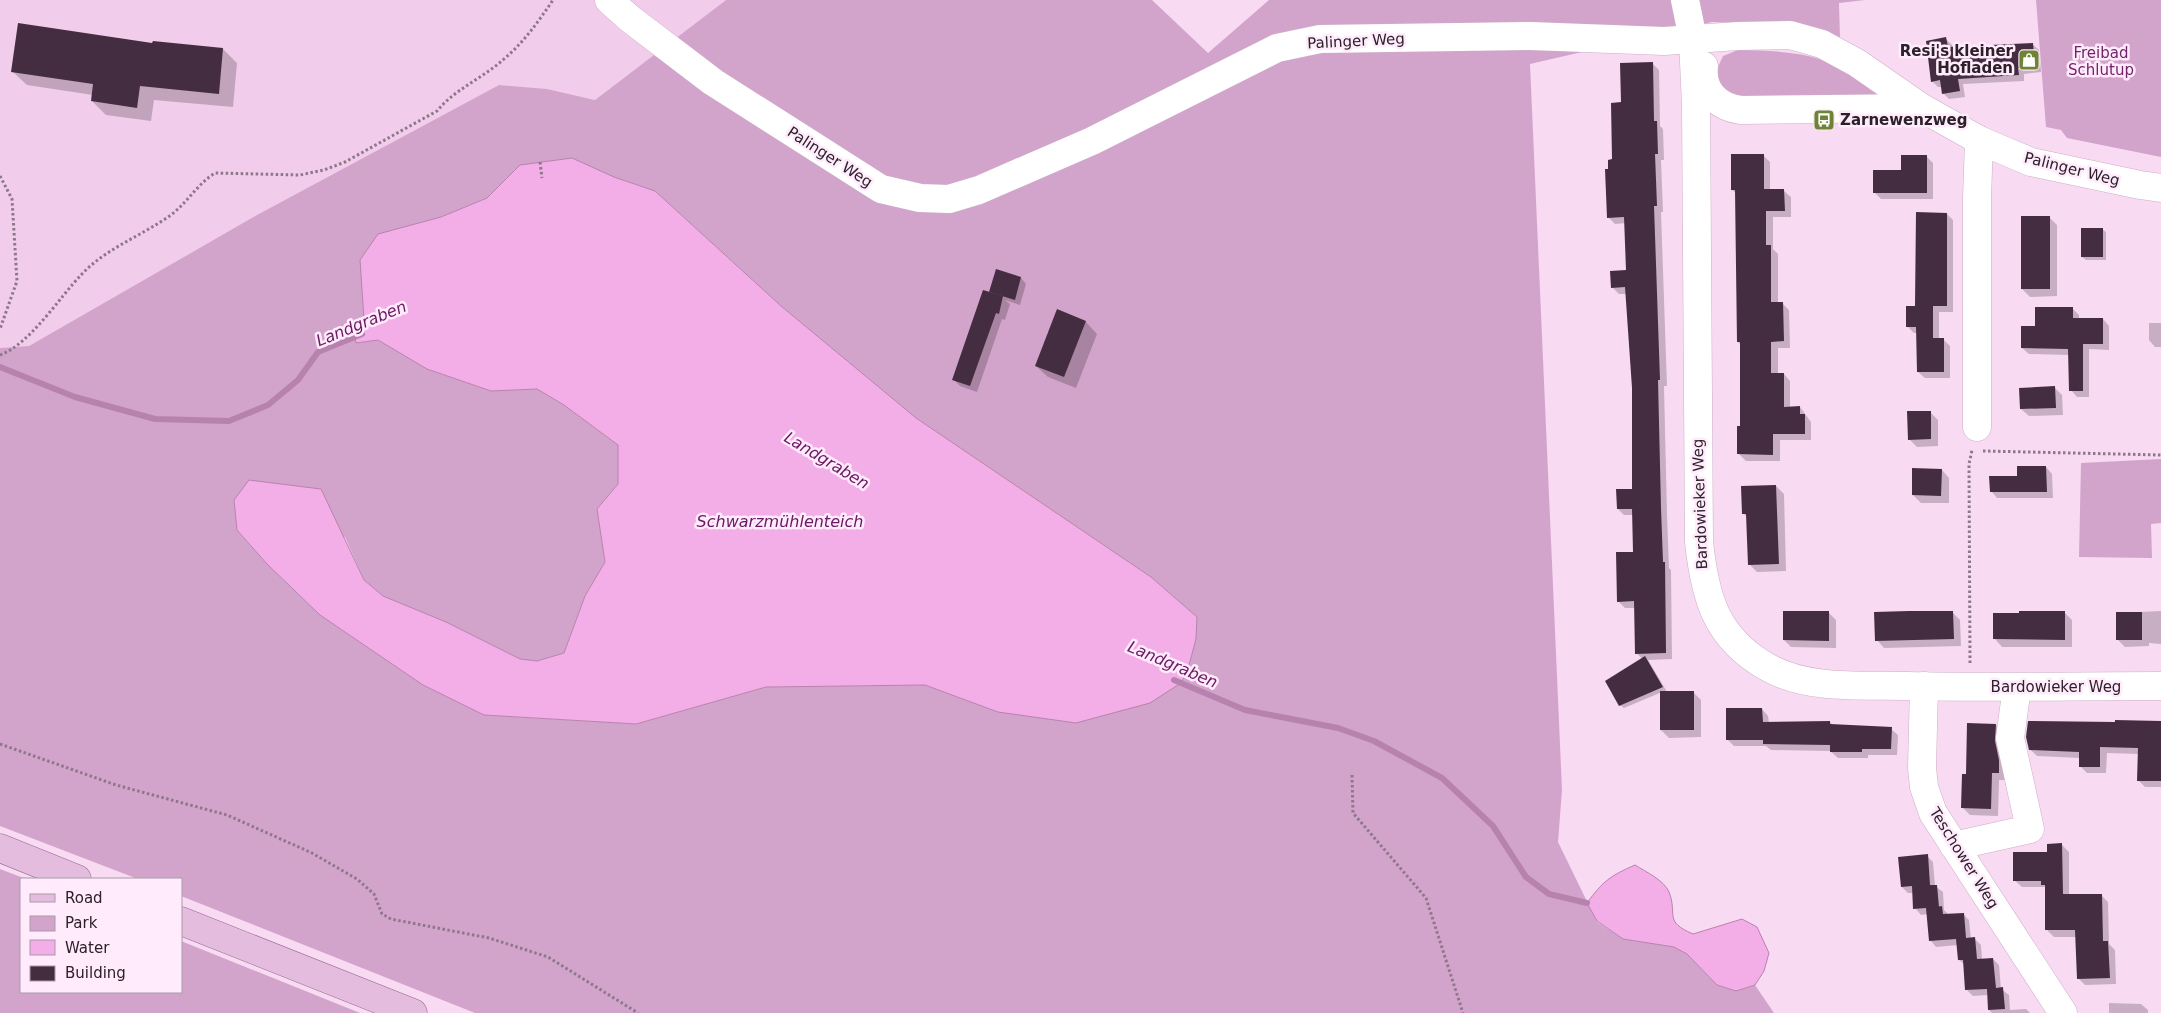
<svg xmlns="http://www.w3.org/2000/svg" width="2161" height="1013" viewBox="0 0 2161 1013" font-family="'DejaVu Sans',sans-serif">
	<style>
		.built { fill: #f2cceb }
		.green { fill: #d3a4cb; fill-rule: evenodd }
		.water { fill: #f3ade7; stroke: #b783ae }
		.shadow { fill: #0003 }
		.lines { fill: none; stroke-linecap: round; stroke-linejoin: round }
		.stream { stroke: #b783ae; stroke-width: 6 }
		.building { fill: #452d41 }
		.minor-casing { stroke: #cdaec7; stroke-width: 29 }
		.major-casing { stroke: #986990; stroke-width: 29 }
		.path { stroke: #8d7889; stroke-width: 3; stroke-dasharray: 2.5 2.5; stroke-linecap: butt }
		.minor { stroke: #fff; stroke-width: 28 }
		.major { stroke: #e4bcdd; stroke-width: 28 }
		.labels { text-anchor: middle; stroke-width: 5; stroke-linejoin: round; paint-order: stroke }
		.street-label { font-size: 15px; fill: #2c212a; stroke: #ffebfb }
		.poi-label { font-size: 15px; font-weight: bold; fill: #2c212a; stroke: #ffebfb; text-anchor: end }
		.park-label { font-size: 15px; fill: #722369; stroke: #ffebfb }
		.water-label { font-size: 16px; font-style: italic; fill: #691961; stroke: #ffebfb }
	</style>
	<rect width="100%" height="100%" fill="#f9daf3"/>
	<!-- built -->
	<path class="built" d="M0,0H726L595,100L547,89L499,85L257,215L29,346L0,348Z"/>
	<!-- green -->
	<g class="green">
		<path d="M726,0H1152L1208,53L1269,0H1865L1839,3L1840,39L1780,25L1712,22L1530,64L1562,790L1558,842L1597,922L1623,939L1674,947L1687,954L1717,985L1736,991L1755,985L1774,1013H475L181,896V879H138L0,826V348L29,346L257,215L499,85L547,89L595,100ZM614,177L655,191L781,306L916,418L1151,577L1197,617L998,712L925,685L766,687L636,724L484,715L423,685L320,615L267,564L237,530L345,537L364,580L383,596L446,622L520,659L537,661L564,653L585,596L605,562L597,509L618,484V445L564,405L537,389L491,391L427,369L378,340L357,343L353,329L364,320L441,217L487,198Z"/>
		<path d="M2036,0H2161V157L2067,138L2061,130L2046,127Z"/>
		<path d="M1738,50C1773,51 1806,51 1838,66C1854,74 1869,86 1883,96L1740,99L1719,87L1716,71L1723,56Z"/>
		<path d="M2161,459V523L2151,524L2152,558L2079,557L2081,463Z"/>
		<path d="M0,869L26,879H21V992H181V941L360,1013H0Z"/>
	</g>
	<!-- water -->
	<g class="water">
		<path d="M572,158L614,177L655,191L781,306L916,418L1151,577L1197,617L1196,639L1188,669L1181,683L1150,703L1076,723L998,712L925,685L766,687L636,724L484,715L423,685L320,615L267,564L237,530L234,500L249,480L321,489L364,580L383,596L446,622L520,659L537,661L564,653L585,596L605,562L597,509L618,484V445L564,405L537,389L491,391L427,369L378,340L356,343L353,329L364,320L360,260L378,234L441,217L487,198L520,165Z"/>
		<path d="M1635,865C1646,872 1664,880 1669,892C1678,915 1663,921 1693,934L1742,919L1757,927L1769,953L1764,971L1755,985L1736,991L1717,985L1687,954L1674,947L1623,939L1597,921L1587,903C1603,881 1610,876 1635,865Z"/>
	</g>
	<!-- shadow -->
	<g class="shadow">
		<path d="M1946,39L1952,45L1953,49L2032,44L2039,50L2041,72L2024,74V81L1963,84L1965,97L1949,99L1943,93L1942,87H1938L1932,81Z"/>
		<path d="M154,44L223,49L237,63L233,107L154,100L151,121L106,115L92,101L93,95L27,85L12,71Z"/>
		<path d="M1652,63L1659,70L1660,126L1663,129L1664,160H1661L1663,212H1661L1667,386H1664L1667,515L1669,568L1671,570L1672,659L1648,660L1667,692H1693L1701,700V737L1669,738L1661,730L1662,692L1624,708L1620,705L1643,659L1636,653L1635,608H1625L1618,601L1634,553L1633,515H1624L1618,509L1633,490V388L1627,294H1619L1612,287L1628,271L1626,223L1615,224L1608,217L1609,170L1614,161L1622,103Z"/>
		<path d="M1763,155L1770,162V190L1784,191L1791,197V217H1773V249L1778,254V303H1782L1789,310L1790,348H1778V374H1784L1790,381V408L1800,407L1811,422V440H1780V461H1746L1739,454L1741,427V345L1738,342L1736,193L1732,190Z"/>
		<path d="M1926,156L1933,163V199H1881L1874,192Z"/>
		<path d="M1947,214L1953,220V312H1939V339H1943L1950,346V378H1925L1918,372V333H1914L1908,327L1916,307Z"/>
		<path d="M2049,217L2057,225V296L2030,297L2022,289Z"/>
		<path d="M2102,229L2106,232V260H2086L2082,257Z"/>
		<path d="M1021,278L1026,284L1020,305L1005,300L1010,304L1005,320L1002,319L977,392L960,386L953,379L995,295Z"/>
		<path d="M2072,308L2079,315V319H2103L2109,326V350L2089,349V397H2077L2071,390L2069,355L2029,354L2022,348L2036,327Z"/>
		<path d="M1057,311L1086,322L1097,334L1076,388L1048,377L1036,366Z"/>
		<path d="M2149,323H2161V347H2155L2149,340Z"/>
		<path d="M2055,388L2062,395L2063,415L2029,416L2021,409Z"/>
		<path d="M1930,412L1938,420V446L1917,447L1909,439Z"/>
		<path d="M2046,467L2052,474L2053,498H1997L1991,491L2018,477Z"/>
		<path d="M1942,470L1949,478V503H1921L1913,495Z"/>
		<path d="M1776,486L1784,494L1786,571L1757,572L1749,564L1748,518L1743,513Z"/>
		<path d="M2161,611V644L2149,643V646L2125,647L2118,640L2117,613Z"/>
		<path d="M1829,613L1836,620V648L1791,647L1784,640Z"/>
		<path d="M1953,613L1960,620L1961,646L1884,648L1877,640Z"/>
		<path d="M2065,613L2072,620V647H2002L1995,639Z"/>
		<path d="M1762,709L1768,716L1769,723L1830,722L1834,726L1891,729L1898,735L1897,755H1868V758H1838L1830,751L1771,750L1766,746H1734L1728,740Z"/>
		<path d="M2161,723V787H2145L2138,780L2139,754L2107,753L2106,773H2087L2080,766L2081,758L2037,756L2030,749Z"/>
		<path d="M1996,725L2003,732L2005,780H1999L1998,816L1970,815L1962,807L1967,776Z"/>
		<path d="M2062,845L2069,852V896L2101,895L2108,902L2109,944L2115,950L2116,984L2085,985L2078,978L2077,937H2054L2047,930L2046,887H2022L2014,880Z"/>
		<path d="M1927,856L1933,862L1935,886L1943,892L1944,910L1948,914H1963L1969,920L1971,939H1975L1981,945L1982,960L1993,959L1999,965L2001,989L2009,995L2010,1010L2026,1009L2030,1013H1992L1989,1010L1988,995L1973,996L1967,990L1965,965L1959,960L1958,945L1936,947L1930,940L1928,914L1921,915L1915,908L1913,893H1908L1902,887Z"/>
		<path d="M2109,1003L2141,1004L2148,1010V1013H2109Z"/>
	</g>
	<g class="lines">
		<!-- stream -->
		<g class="stream">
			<path d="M0,367L75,397L155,419L229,421L268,405L298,380L318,352L362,334"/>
			<path d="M1174,680L1245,710L1338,728L1374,741L1442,778L1493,826L1526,877L1549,894L1587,903"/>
		</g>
	</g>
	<!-- building -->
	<g class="building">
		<path d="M18,23L152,43L153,41L223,48L219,94L140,86L137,108L91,101L93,84L11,72Z"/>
		<path d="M1946,37L1948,47L2033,43L2035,66L2018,68L2019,75L1958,79L1960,91L1942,94L1940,80L1931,82L1926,41Z"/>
		<path d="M1653,62L1654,121H1657L1658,154H1655L1657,206H1654L1660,380H1658L1661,508L1663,562H1665L1666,653L1635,654L1634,601L1617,602L1616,552H1633L1632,509H1617L1616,489H1632V388L1625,287L1611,288L1610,271L1626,270L1624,217L1607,218L1605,169H1608V160L1612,159L1611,103L1621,102L1620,63Z"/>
		<path d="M1731,154H1764V189H1784L1785,211H1766V245H1771V302H1783L1784,341L1771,342V373H1784V407L1800,406V414H1805V434H1773V455L1737,454V426H1740V342H1737L1735,190H1731Z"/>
		<path d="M1901,155H1927V193H1873V170H1901Z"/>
		<path d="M1916,212L1947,213V306H1933V338H1944V372H1917L1916,327H1906V306H1915Z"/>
		<rect x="2021" y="216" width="29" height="73"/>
		<rect x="2081" y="228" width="22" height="29"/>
		<path d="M996,269L1021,277L1015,300L989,292Z"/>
		<path d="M983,290L1003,296L999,314L996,313L970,386L952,380Z"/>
		<path d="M2035,307H2073V318H2103V344H2083V391H2069L2068,349L2021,348V326H2035Z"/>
		<path d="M1057,309L1086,321L1064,377L1035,366Z"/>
		<path d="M2055,386L2056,408L2020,409L2019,388Z"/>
		<path d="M1907,411H1931V439L1908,440Z"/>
		<path d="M2017,466H2046L2047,492H1990L1989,476H2017Z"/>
		<path d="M1912,468L1942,469L1941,496L1912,495Z"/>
		<path d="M1776,485L1779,564L1748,565L1746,514H1742L1741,486Z"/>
		<path d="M1783,611H1829V641L1783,640Z"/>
		<path d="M1909,611H1953L1954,639L1875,641L1874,612Z"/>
		<path d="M2019,611H2065V640L1993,639V613H2019Z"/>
		<rect x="2116" y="612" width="26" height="28"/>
		<path d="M1645,656L1663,687L1619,706L1605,681Z"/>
		<rect x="1660" y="691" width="34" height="39"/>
		<path d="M1726,708H1762L1763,722L1830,721V724L1892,727L1891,749H1862V752H1830V745L1763,744V740H1726Z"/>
		<path d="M2115,720L2161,721V781H2137L2138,748L2100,747V767H2079V752L2029,750L2026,737L2028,721L2115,722Z"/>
		<path d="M1967,723L1996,724L1995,741L1999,760V773H1992L1991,809L1961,808L1962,774H1966Z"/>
		<path d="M2062,843L2063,894H2102L2103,941H2108L2110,978L2077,979L2075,930H2045V885H2041V881H2013V852H2047V844Z"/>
		<path d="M1928,854L1930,885H1937L1939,907H1936L1942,906L1943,914L1964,913L1966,938L1975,937L1977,959L1993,958L1996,988L2003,987L2005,1009L1988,1010L1987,989L1965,990L1963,960H1964H1958L1956,939L1929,941L1926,908L1913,909L1912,886L1901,887L1898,857Z"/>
	</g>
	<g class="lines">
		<!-- minor casing -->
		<g class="minor-casing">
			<g id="minor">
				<path d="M609,0L629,18L713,82L881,189L920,198L949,199L979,190L1092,141L1277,48L1320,39L1531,36L1664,41L1738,36L1790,35L1822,44L1857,63L1922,108L1979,140L2031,162L2140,185L2161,188"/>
				<path d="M1685,0L1693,39L1696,106L1699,542C1705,598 1716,639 1769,668C1809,690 1862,685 1907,686C1992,688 2076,686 2161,686"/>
				<path d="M1704,66C1701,91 1718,107 1741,110L1922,108"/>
				<path d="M1977,427V199L1979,140"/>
				<path d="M1924,686L1922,768L1924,787L1933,813L2063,1013"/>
				<path d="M1954,846L2030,829L2010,738L2017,687"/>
			</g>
		</g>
		<!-- major casing -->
		<g class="major-casing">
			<g id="major">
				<path d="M0,848L77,879"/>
				<path d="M181,921L413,1013"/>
			</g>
		</g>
		<!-- path -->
		<g class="path">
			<path d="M540,162L542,178"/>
			<path d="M0,176L12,199L17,281L0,329"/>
			<path d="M0,355C30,344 59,298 81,275C105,249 139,237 168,217C186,205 196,185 215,173L300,175L324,170L345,162L437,111C455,89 483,78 504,59C524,42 538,22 553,0"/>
			<path d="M1983,451L2161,455"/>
			<path d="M1970,663L1969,464L1972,450"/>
			<path d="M0,744L116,785L227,815L312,853L357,879L374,894L382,914L391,919L489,938L548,957L638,1013"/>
			<path d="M1352,775L1353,813L1426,898L1463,1013"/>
		</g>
		<!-- minor -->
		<use href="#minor" class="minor"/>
		<!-- major -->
		<use href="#major" class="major"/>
	</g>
	<!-- icons -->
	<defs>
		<g id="shop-square" transform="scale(1.125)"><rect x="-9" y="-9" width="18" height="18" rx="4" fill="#6e8335" stroke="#ffebfb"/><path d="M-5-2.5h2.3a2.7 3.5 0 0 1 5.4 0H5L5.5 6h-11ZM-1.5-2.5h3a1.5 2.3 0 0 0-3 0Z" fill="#fff"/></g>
		<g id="bus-square" transform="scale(1.125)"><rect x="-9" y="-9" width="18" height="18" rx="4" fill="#6e8335" stroke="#ffebfb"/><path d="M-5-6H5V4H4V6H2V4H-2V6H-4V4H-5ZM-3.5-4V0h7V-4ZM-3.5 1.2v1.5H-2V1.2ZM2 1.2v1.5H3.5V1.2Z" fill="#fff"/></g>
	</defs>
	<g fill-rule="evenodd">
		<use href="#shop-square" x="2029" y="60"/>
		<use href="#bus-square" x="1824" y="120"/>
	</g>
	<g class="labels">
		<!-- street labels -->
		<g class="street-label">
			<text transform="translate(1356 41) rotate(-3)" y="5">Palinger Weg</text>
			<text transform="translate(830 157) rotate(33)" y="5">Palinger Weg</text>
			<text transform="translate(2072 169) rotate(14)" y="5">Palinger Weg</text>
			<text transform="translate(1700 504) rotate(-92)" y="5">Bardowieker Weg</text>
			<text x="2056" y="692">Bardowieker Weg</text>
			<text transform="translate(1964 858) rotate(58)" y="5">Teschower Weg</text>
		</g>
		<!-- poi labels -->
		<g class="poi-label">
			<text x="2013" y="56">Resi's kleiner<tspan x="2013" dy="17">Hofladen</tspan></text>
			<text x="1840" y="125" text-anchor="start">Zarnewenzweg</text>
		</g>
		<!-- park labels -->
		<g class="park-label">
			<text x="2101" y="58">Freibad<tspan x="2101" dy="17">Schlutup</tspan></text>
		</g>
		<!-- water labels -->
		<g class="water-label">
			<text transform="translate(361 323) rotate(-22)" y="6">Landgraben</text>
			<text transform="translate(827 460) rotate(31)" y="6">Landgraben</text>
			<text x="780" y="527">Schwarzmühlenteich</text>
			<text transform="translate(1173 664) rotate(23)" y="6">Landgraben</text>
		</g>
	</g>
	<!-- legend -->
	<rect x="20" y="878" width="162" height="115" fill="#ffebfb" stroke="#ab9aa7"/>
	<rect x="30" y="894" width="25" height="8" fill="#e4bcdd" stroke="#ab9aa7"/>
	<text x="65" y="903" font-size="15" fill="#2c212a">Road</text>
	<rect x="30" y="916" width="25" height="15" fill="#d3a4cb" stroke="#ab9aa7"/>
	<text x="65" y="928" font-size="15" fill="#2c212a">Park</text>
	<rect x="30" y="940" width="25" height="15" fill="#f3ade7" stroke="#ab9aa7"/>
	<text x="65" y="953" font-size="15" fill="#2c212a">Water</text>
	<rect x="30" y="966" width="25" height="15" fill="#452d41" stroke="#ab9aa7"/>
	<text x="65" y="978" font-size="15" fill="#2c212a">Building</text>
</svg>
